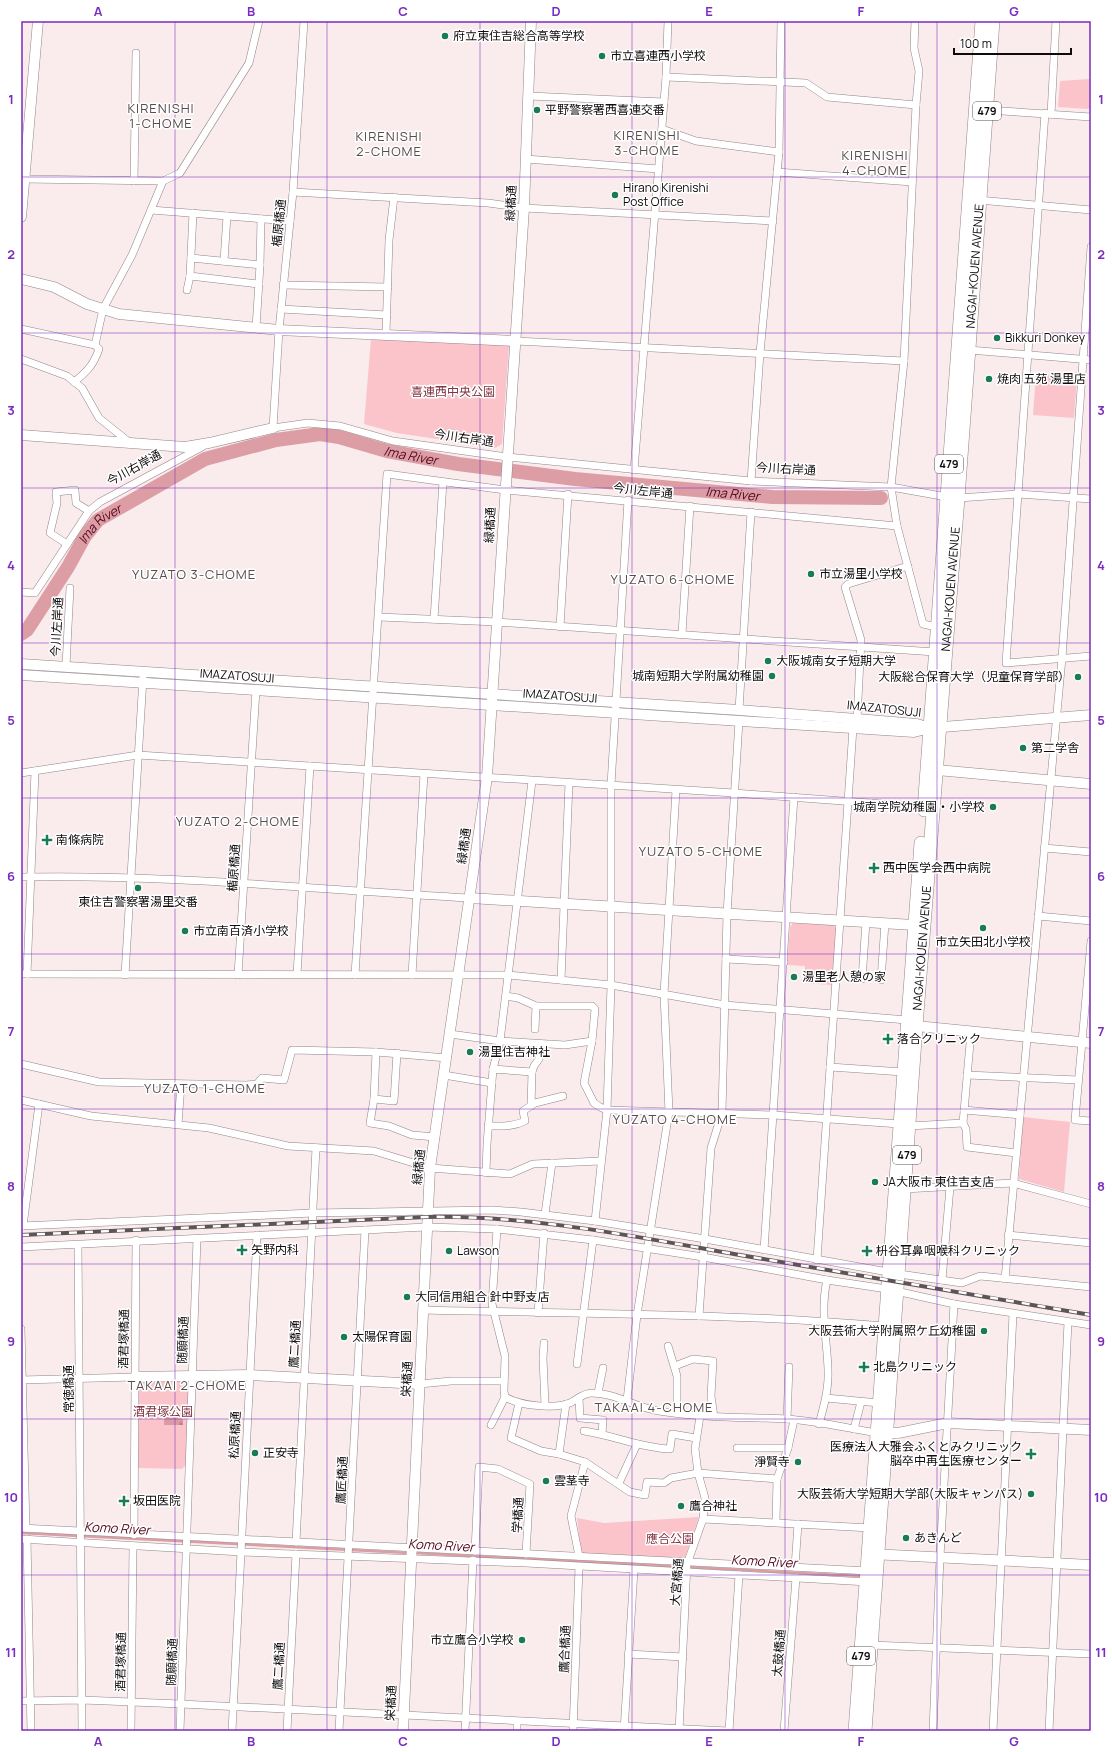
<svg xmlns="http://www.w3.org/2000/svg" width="1112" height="1752" viewBox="0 0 1112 1752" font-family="Manrope,'Noto Sans JP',sans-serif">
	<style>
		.green { fill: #fbc4ca }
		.forest { fill: url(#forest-firs) }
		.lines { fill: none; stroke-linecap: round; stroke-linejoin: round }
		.stream { stroke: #dd9da5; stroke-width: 2.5 }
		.river { stroke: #dd9da5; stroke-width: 14 }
		.street-casing { stroke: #928586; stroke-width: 8 }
		.secondary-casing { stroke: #928586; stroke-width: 11 }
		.highway-casing { stroke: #928586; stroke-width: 14 }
		.street { stroke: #fff; stroke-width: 7 }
		.secondary { stroke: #fff; stroke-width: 10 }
		.highway { stroke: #fff; stroke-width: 13 }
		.rail-casing { stroke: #5c5455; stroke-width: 4 }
		.rail { stroke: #fff; stroke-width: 2.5; stroke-dasharray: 8; stroke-linecap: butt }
		.grid { fill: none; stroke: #7b2cbf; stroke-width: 1; stroke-opacity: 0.55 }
		.poi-dot { fill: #1a7c55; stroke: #fff; stroke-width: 1.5 }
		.labels { text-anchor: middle; stroke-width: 3; stroke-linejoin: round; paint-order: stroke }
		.shield { fill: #fff; stroke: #575454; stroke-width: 1 }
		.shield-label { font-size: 11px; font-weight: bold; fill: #0f0a0b }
		.poi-label { font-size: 12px; fill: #0f0a0b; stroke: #fff; text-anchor: start }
		.street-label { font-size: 12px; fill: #0f0a0b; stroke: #fff }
		.park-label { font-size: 12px; fill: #813443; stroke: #fff }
		.neighbourhood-label { font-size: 13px; letter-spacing: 1px; fill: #574c4d; stroke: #fff }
		.water-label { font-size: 13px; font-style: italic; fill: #52051d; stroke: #fff }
		.neatline { fill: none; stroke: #7b2cbf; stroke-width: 1.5 }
		.grid-label { font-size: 13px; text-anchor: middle; font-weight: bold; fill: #7b2cbf }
	</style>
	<defs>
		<pattern id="forest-firs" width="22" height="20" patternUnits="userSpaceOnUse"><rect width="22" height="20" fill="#db9ba3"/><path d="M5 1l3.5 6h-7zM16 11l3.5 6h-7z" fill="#bb848b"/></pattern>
	</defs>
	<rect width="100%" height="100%" fill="#faebed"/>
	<!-- green -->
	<g class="green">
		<path d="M1090,79L1091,107L1088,109L1058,107L1060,81Z"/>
		<path d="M371,339L509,345L502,444L495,448L397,433L364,424Z"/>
		<path d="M1036,374L1077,377L1074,418L1033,415Z"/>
		<path d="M793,923L833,925L836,929L832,985L804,983L805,966L787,965L790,927Z"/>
		<path d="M1023,1117L1070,1122L1064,1192L1019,1179Z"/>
		<path d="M142,1382H185L189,1386L186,1465L182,1469L138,1468L139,1386Z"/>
		<path d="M699,1517L685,1557L682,1560L584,1554L581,1551L577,1518L604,1523Z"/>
	</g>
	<!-- forest -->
	<rect class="forest" x="164" y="1409" width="19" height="16"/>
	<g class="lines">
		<!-- stream -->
		<g class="stream">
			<path d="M21,1533L409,1553"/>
			<path d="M414,1553L859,1576"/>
		</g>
		<!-- river -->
		<path class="river" id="s1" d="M21,634L27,630L68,567L85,536L98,520L205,459L276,440L320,434L339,437L387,451L458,464L575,479L772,497L881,498"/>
		<!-- street casing -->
		<g class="street-casing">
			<g id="street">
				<path d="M304,21L293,192L279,330L273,428L308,423L340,426L393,441L507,457L751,481L891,487L947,497"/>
				<path d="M915,21L914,48L919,71L916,105L904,361L891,487L897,526L923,624L937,627"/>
				<path d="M666,77L806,83L827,97L916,105"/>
				<path d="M529,96L664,102"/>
				<path d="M987,110L1091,117"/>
				<path d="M1045,113L1006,663L1091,656"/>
				<path d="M1051,114L1056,21"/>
				<path d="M662,129L696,141L779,152"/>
				<path d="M526,159L659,169"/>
				<path d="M777,172L912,182"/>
				<path d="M24,179L163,181L180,173L249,63L259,21"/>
				<path d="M134,181L136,53"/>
				<path d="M293,192L488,203L524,208L773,221"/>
				<path d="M978,200L1091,210"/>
				<path d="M151,210L290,221"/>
				<path d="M191,258L260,265"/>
				<path d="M224,261L227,216"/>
				<path d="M190,276L259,284"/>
				<path d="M283,285L388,287"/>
				<path d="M187,290L190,276L193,213"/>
				<path d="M281,309L387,315"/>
				<path d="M256,328L260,265L261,219"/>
				<path d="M21,329L95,345L99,349C94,364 87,372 74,382"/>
				<path d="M386,334L389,240L394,197"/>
				<path d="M516,341L904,361"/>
				<path d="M95,345L103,309L132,255L163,181"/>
				<path d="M969,350L1091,360"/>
				<path d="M21,359L67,376L82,388L99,418L129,442"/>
				<path d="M634,470L666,77L668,21"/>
				<path d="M751,481L760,353L779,152L781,21"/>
				<path d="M958,498L1018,494L1091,499"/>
				<path d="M67,544L50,533L57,503L56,492L75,490L76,503L89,511"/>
				<path d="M21,592L35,593L89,511L100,502L202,447"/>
				<path d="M379,617L497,622L935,652"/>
				<path d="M434,619L443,482"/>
				<path d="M560,627L568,494"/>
				<path d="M682,634L690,506"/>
				<path d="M66,666L70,588"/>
				<path d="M739,710L751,512"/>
				<path d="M857,719L861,640L845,587L848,584L908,566"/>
				<path d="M21,773L138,755L734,793L924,807"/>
				<path d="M532,781L500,1041L565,1045L592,1041"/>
				<path d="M1044,848L1091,852"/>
				<path d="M21,877C171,874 320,890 470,898"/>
				<path d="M1038,916L1091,921"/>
				<path d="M1091,941L1075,1120L1091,1121"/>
				<path d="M726,959L784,962"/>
				<path d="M21,974L508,975L611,985L725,1005L907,1020"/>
				<path d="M27,974L35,771"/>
				<path d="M297,974L310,766"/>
				<path d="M125,975L143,678"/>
				<path d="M238,975L256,690"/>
				<path d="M355,975L387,474L505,490L897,526"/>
				<path d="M412,975L424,774"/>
				<path d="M862,979L866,922"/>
				<path d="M561,980L569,783"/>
				<path d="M881,980L885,923"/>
				<path d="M506,996L518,998L536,1006H592L595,1009L592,1041L584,1083L594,1103L600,1107L607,1110L774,1115L899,1124"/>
				<path d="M535,1029L536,1006"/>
				<path d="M450,1034L500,1041L493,1069"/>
				<path d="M376,1052L374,1099L370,1123L389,1126L412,1135L435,1137"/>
				<path d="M21,1064L99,1082L246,1085L257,1084L262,1078L284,1080L292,1050L376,1052L447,1058"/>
				<path d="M830,1067L903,1072"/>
				<path d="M444,1075L492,1083"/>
				<path d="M967,1075L1078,1080"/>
				<path d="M374,1099L394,1101L397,1053"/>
				<path d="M21,1100L91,1116L209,1128L288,1146L374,1151L430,1168L510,1174L533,1164L601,1161"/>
				<path d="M531,1106L532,1072L534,1066L539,1059L541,1045"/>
				<path d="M964,1110L1020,1115"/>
				<path d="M963,1123L966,1129L967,1147L1016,1153"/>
				<path d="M178,1124L181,1085"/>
				<path d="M488,1126C501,1126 513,1127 525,1121L523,1111L535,1103L563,1096"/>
				<path d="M909,1126L963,1123L971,1032"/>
				<path d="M486,1173L487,1144L493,1069L532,1072"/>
				<path d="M904,1189L1013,1183L1091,1204"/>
				<path d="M545,1214L552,1163"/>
				<path d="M595,1221L607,1110L611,985V785L628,500"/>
				<path d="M21,1226L313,1213L492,1210L521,1212L595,1221L705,1239L899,1274L962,1283L980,1276L1091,1287"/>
				<path d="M23,1226L39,1104"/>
				<path d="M1008,1235L1091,1243"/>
				<path d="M78,1245L82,1731"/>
				<path d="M21,1247L426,1227L497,1229L593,1240L703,1257L827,1280L887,1289L954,1304L1091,1325"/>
				<path d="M764,1250L794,797"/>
				<path d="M817,1260L853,728"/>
				<path d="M1005,1279L1062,658L1091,247"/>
				<path d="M942,1280L950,1187"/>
				<path d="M424,1310C577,1314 731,1313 884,1326"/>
				<path d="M538,1313L544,1233"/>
				<path d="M699,1316L711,1148L722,1113L727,914L739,721"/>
				<path d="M21,1329L26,1528"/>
				<path d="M544,1343L543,1358L545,1405"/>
				<path d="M668,1346L677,1376V1413"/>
				<path d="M577,1364L593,1240"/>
				<path d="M675,1366L693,1359L713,1361L711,1396L714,1417"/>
				<path d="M21,1380L135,1377"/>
				<path d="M420,1384L451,1381H504"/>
				<path d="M598,1393L603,1368"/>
				<path d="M505,1397C521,1406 554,1409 570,1403C578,1399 583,1393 592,1393C616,1393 636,1408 659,1411C701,1418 744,1417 787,1419C817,1421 847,1428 877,1433"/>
				<path d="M579,1398L580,1418L603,1420L602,1434"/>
				<path d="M826,1398L879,1403"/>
				<path d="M627,1400L637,1315L669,1112L664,994L676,790"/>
				<path d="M519,1403L511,1438L541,1451L559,1454L585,1462L630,1492L645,1495L647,1482L664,1483L671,1478L698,1473L777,1479L776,1522"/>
				<path d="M787,1419L789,1367"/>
				<path d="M819,1424C824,1406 829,1388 828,1369C827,1340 820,1310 827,1280"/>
				<path d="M491,1425L505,1397L504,1391L505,1356L492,1304L497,1229"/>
				<path d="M854,1429L861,1402"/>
				<path d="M584,1431C613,1435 640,1448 670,1449L672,1434L696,1438"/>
				<path d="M737,1448H788"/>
				<path d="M559,1454L566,1404"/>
				<path d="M777,1479L788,1448L794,1420"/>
				<path d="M619,1483L637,1444"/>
				<path d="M703,1519L871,1528"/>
				<path d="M21,1528L869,1571"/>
				<path d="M134,1535L136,1240"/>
				<path d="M21,1539L241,1552L526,1563L868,1582"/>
				<path d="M27,1539L31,1731"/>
				<path d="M296,1542L316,1148"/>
				<path d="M475,1551L479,1467L498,1469L530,1484L526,1554"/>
				<path d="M579,1556L571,1516L585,1462"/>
				<path d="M795,1567L798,1524"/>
				<path d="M871,1645L1091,1654"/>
				<path d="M628,1654L683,1657"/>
				<path d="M21,1701L82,1700L181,1704L728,1731"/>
				<path d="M131,1731L133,1546"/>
				<path d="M180,1731L197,1239"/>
				<path d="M232,1731L257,1235"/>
				<path d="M287,1731L296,1554"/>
				<path d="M339,1731L365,1230"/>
				<path d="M465,1731L473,1560"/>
				<path d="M517,1731V1722"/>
				<path d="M573,1731L579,1567"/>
				<path d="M624,1731L634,1570"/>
				<path d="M679,1731L687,1564L703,1519L705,1498L698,1473L695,1449L700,1416"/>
				<path d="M729,1731L739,1575"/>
				<path d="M784,1731L796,1578"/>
				<path d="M933,1731L940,1557L954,1304"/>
				<path d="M993,1731L1013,1314"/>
				<path d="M1049,1731L1068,1322"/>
			</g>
		</g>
		<!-- secondary casing -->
		<g class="secondary-casing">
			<g id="secondary">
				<path d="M21,217L38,21"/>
				<path d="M21,279L54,287L87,304L119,314L279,330L516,341"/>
				<path d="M21,435L185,447L209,443L273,428"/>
				<path d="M21,664L739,710L857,719L917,724L930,728"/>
				<path d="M21,675L914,732L930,728L1091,715"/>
				<path d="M937,770L1091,784"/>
				<path d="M470,898L914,925"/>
				<path d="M911,1023L916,1026L1091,1043"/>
				<path d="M135,1377L249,1375L420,1384"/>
				<path d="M880,1433H898L948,1423L1091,1430"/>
				<path d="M871,1554L1091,1565"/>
				<path d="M403,1731L430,1168L487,777L524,208L531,21"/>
			</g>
		</g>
		<!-- highway casing -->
		<g class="highway-casing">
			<g id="highway">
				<path d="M924,810L982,21"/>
				<path d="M855,1731L921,843"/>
				<path id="s2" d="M865,1731L916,1026L958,498L993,21"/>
			</g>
		</g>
		<!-- street -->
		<use href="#street" class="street"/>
		<!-- secondary -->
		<use href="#secondary" class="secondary"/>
		<!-- highway -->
		<use href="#highway" class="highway"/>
		<!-- rail casing -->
		<g class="rail-casing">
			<path id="rail" d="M21,1235L426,1217C530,1215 632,1236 734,1254C853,1274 972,1294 1091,1315"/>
		</g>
		<!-- rail -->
		<use href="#rail" class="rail"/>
	</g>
	<!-- grid -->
	<path class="grid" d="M175,21V1731M327,21V1731M480,21V1731M632,21V1731M785,21V1731M937,21V1731M21,177H1091M21,333H1091M21,488H1091M21,643H1091M21,798H1091M21,954H1091M21,1109H1091M21,1264H1091M21,1419H1091M21,1575H1091"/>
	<!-- markers -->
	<g class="poi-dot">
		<circle cx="445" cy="36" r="4"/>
		<circle cx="602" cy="56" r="4"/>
		<circle cx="537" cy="110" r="4"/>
		<circle cx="615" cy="195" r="4"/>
		<circle cx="997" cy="338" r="4"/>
		<circle cx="989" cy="379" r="4"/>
		<circle cx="811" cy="574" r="4"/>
		<circle cx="768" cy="661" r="4"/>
		<circle cx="772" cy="676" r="4"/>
		<circle cx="1078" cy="677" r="4"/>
		<circle cx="1023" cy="748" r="4"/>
		<circle cx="993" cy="807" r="4"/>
		<path d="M45 834h4v4h4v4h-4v4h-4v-4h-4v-4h4z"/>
		<path d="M872 862h4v4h4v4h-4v4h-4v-4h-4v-4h4z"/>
		<circle cx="138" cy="888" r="4"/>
		<circle cx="983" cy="928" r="4"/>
		<circle cx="185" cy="931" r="4"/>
		<circle cx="794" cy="977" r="4"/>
		<path d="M886 1033h4v4h4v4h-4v4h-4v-4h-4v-4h4z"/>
		<circle cx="470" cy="1052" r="4"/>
		<circle cx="875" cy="1182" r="4"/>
		<path d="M240 1244h4v4h4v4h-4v4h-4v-4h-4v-4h4z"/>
		<circle cx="449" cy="1251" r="4"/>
		<path d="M865 1245h4v4h4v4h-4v4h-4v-4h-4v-4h4z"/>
		<circle cx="407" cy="1297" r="4"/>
		<circle cx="984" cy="1331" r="4"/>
		<circle cx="344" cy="1337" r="4"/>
		<path d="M862 1361h4v4h4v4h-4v4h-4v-4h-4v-4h4z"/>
		<circle cx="255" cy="1453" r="4"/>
		<path d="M1029 1448h4v4h4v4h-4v4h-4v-4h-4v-4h4z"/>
		<circle cx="798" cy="1462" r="4"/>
		<circle cx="546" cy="1481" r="4"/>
		<circle cx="1031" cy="1494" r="4"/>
		<path d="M122 1495h4v4h4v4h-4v4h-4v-4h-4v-4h4z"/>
		<circle cx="681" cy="1506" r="4"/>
		<circle cx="906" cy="1538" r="4"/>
		<circle cx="522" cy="1640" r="4"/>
	</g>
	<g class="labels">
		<!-- shield labels -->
		<g class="shield">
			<rect x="973" y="102" width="28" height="18" rx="3"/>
			<rect x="935" y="455" width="28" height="18" rx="3"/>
			<rect x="893" y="1146" width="28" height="18" rx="3"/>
			<rect x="847" y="1647" width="28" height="18" rx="3"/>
		</g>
		<g class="shield-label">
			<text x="987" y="115">479</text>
			<text x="949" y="468">479</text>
			<text x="907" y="1159">479</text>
			<text x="861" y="1660">479</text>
		</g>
		<!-- poi labels -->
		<g class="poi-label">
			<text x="453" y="40">府立東住吉総合高等学校</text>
			<text x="610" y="60">市立喜連西小学校</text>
			<text x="545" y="114">平野警察署西喜連交番</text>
			<text x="623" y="192">Hirano Kirenishi<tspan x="623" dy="14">Post Office</tspan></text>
			<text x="1005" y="342">Bikkuri Donkey</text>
			<text x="997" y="383">焼肉 五苑 湯里店</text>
			<text x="819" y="578">市立湯里小学校</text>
			<text x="776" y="665">大阪城南女子短期大学</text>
			<text x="764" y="680" text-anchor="end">城南短期大学附属幼稚園</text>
			<text x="1070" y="681" text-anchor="end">大阪総合保育大学（児童保育学部）</text>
			<text x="1031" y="752">第二学舎</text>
			<text x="985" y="811" text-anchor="end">城南学院幼稚園・小学校</text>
			<text x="56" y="844">南條病院</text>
			<text x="883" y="872">西中医学会西中病院</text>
			<text x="138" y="906" text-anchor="middle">東住吉警察署湯里交番</text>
			<text x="193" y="935">市立南百済小学校</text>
			<text x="983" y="946" text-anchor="middle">市立矢田北小学校</text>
			<text x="802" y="981">湯里老人憩の家</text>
			<text x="897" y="1043">落合クリニック</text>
			<text x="478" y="1056">湯里住吉神社</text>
			<text x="883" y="1186">JA大阪市 東住吉支店</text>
			<text x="251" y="1254">矢野内科</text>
			<text x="457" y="1255">Lawson</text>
			<text x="876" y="1255">枡谷耳鼻咽喉科クリニック</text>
			<text x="415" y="1301">大同信用組合 針中野支店</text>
			<text x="976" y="1335" text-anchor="end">大阪芸術大学附属照ケ丘幼稚園</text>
			<text x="352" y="1341">太陽保育園</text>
			<text x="873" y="1371">北島クリニック</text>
			<text x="1022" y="1451" text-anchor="end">医療法人大雅会ふくとみクリニック<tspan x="1022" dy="14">脳卒中再生医療センター</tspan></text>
			<text x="263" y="1457">正安寺</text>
			<text x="790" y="1466" text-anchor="end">淨賢寺</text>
			<text x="554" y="1485">雲茎寺</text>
			<text x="1023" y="1498" text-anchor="end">大阪芸術大学短期大学部(大阪キャンパス)</text>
			<text x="133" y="1505">坂田医院</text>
			<text x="689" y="1510">鷹合神社</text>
			<text x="914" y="1542">あきんど</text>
			<text x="514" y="1644" text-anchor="end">市立鷹合小学校</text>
		</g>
		<!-- street labels -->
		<g class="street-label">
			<text transform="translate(511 203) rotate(-87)" y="4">緑橋通</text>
			<text transform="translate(279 223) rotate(-84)" y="4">楯原橋通</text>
			<text dy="4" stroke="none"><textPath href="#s2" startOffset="1469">NAGAI-KOUEN AVENUE</textPath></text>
			<text transform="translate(464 438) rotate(8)" y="4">今川右岸通</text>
			<text transform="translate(134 468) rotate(-29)" y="4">今川右岸通</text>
			<text transform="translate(786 469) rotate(3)" y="4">今川右岸通</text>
			<text transform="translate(643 491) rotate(6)" y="4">今川左岸通</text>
			<text transform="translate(490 525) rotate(-87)" y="4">緑橋通</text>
			<text dy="4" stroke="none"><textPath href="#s2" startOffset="1145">NAGAI-KOUEN AVENUE</textPath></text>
			<text transform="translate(57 627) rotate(-87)" y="4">今川左岸通</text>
			<text transform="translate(237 676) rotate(4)" y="4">IMAZATOSUJI</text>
			<text transform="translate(560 696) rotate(4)" y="4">IMAZATOSUJI</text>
			<text transform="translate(884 709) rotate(6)" y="4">IMAZATOSUJI</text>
			<text transform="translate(464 846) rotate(-82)" y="4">緑橋通</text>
			<text transform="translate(234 868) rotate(-86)" y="4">楯原橋通</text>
			<text dy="4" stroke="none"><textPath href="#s2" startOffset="785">NAGAI-KOUEN AVENUE</textPath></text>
			<text transform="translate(419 1167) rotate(-84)" y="4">緑橋通</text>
			<text transform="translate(124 1339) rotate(-89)" y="4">酒君塚橋通</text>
			<text transform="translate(183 1340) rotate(-88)" y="4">随願橋通</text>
			<text transform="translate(295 1344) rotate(-87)" y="4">鷹二橋通</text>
			<text transform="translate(407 1379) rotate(-87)" y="4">栄橋通</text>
			<text transform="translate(69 1389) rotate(-90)" y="4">常徳橋通</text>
			<text transform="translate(235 1435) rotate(-87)" y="4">松原橋通</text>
			<text transform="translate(342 1480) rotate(-87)" y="4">鷹匠橋通</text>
			<text transform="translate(518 1515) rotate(-87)" y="4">学橋通</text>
			<text transform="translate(677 1582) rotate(-85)" y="4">大宮橋通</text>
			<text transform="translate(565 1649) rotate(-88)" y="4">鷹合橋通</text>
			<text transform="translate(779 1653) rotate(-85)" y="4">太鼓橋通</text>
			<text transform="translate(121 1662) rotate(-89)" y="4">酒君塚橋通</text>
			<text transform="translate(172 1662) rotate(-88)" y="4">随願橋通</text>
			<text transform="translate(279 1666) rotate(-87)" y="4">鷹二橋通</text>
			<text transform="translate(391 1703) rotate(-87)" y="4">栄橋通</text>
		</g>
		<!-- park labels -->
		<g class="park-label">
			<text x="453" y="396">喜連西中央公園</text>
			<text x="163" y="1416">酒君塚公園</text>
			<text x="670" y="1543">應合公園</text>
		</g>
		<!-- neighbourhood labels -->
		<g class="neighbourhood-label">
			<text x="161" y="113">KIRENISHI<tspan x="161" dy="15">1-CHOME</tspan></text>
			<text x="647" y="140">KIRENISHI<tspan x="647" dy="15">3-CHOME</tspan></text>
			<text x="389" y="141">KIRENISHI<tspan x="389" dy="15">2-CHOME</tspan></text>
			<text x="875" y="160">KIRENISHI<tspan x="875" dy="15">4-CHOME</tspan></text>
			<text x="194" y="579">YUZATO 3-CHOME</text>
			<text x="673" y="584">YUZATO 6-CHOME</text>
			<text x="238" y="826">YUZATO 2-CHOME</text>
			<text x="701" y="856">YUZATO 5-CHOME</text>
			<text x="205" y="1093">YUZATO 1-CHOME</text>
			<text x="675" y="1124">YUZATO 4-CHOME</text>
			<text x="187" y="1390">TAKAAI 2-CHOME</text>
			<text x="654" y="1412">TAKAAI 4-CHOME</text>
		</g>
		<!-- water labels -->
		<g class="water-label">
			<text dy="5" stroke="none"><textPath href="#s1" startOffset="473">Ima River</textPath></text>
			<text dy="5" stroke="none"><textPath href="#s1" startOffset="797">Ima River</textPath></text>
			<text dy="5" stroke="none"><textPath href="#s1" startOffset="137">Ima River</textPath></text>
			<text transform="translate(117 1528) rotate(3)" y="5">Komo River</text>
			<text transform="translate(441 1545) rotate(3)" y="5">Komo River</text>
			<text transform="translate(764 1561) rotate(3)" y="5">Komo River</text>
		</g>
	</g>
	<!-- border -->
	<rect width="1112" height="1752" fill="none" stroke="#ffffff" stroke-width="44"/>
	<!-- scale -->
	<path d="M954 48v6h117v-6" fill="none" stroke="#0f0a0b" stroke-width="2"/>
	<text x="960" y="48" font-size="12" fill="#0f0a0b" stroke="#ffffff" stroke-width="3" paint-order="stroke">100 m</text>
	<rect x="22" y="22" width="1068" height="1708" class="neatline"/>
	<g class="grid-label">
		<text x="98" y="16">A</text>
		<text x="251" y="16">B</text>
		<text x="403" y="16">C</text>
		<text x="556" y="16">D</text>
		<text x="709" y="16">E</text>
		<text x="861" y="16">F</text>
		<text x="1014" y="16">G</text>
		<text x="11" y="104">1</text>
		<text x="1101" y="104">1</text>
		<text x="11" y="259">2</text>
		<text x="1101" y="259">2</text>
		<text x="11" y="415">3</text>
		<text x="1101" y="415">3</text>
		<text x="11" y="570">4</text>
		<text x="1101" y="570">4</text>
		<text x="11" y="725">5</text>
		<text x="1101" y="725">5</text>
		<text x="11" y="881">6</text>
		<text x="1101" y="881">6</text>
		<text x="11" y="1036">7</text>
		<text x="1101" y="1036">7</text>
		<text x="11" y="1191">8</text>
		<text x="1101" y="1191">8</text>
		<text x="11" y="1346">9</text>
		<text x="1101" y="1346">9</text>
		<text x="11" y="1502">10</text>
		<text x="1101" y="1502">10</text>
		<text x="11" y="1657">11</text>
		<text x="1101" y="1657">11</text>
		<text x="98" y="1746">A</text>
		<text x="251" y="1746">B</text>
		<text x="403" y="1746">C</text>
		<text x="556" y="1746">D</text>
		<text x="709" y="1746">E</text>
		<text x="861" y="1746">F</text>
		<text x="1014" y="1746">G</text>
	</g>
</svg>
